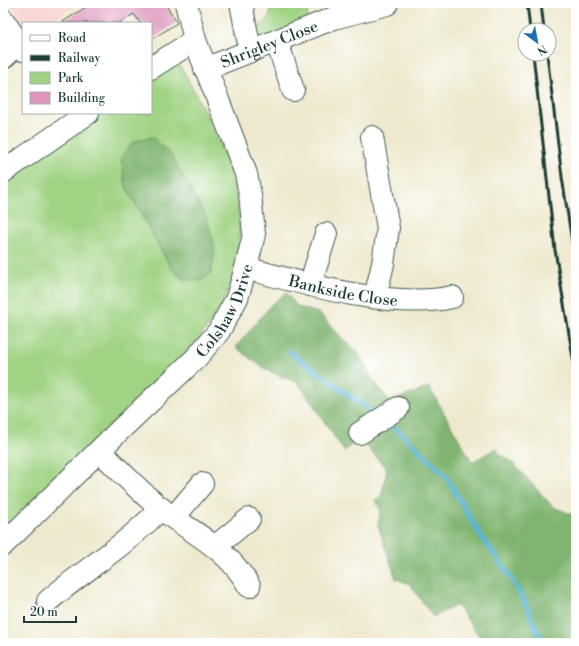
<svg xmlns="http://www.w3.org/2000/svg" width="579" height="646" viewBox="0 0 579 646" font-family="'Libre Bodoni',serif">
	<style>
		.built { fill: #f7d0cd }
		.green { fill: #a0d383; stroke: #60885c; fill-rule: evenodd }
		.forest { fill: #80b571; stroke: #507952 }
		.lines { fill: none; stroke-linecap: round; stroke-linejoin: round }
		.stream { stroke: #58b5d6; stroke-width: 5 }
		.building { fill: #dd95bc }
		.minor-casing { stroke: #3e574b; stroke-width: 24 }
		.minor { stroke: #fff; stroke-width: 22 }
		.rail { stroke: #1f3d34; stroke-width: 3 }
		.labels { text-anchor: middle; stroke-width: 3.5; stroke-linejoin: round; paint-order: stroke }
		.street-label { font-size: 16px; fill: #1f3d34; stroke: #fff }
	</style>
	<rect width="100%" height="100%" fill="#fff"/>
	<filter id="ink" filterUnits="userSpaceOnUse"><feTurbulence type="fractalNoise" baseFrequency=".025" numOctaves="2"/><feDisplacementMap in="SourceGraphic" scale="8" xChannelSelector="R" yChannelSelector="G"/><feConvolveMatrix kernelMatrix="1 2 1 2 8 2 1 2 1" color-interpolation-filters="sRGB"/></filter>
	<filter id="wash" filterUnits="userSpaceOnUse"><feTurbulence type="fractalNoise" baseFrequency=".012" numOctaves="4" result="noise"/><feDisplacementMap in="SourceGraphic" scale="16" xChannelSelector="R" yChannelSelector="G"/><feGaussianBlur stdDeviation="0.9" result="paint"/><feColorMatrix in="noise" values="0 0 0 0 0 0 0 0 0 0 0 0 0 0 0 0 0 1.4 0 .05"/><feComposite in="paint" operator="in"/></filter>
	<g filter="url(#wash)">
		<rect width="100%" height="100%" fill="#eee9ce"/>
		<!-- built -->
		<path class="built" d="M10,3H80L48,23H23Z"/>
		<!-- green -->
		<g class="green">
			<path d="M270,3H306L308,20L263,38L257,36L254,28C266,25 273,16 270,3Z"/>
			<path d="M174,54C214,129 264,208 226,295C219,311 208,326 197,341L3,529V173L89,113H151V70ZM126,187L183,279L171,268Z"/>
		</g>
		<!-- forest -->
		<g class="forest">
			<path d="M153,137L172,156L207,219L215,248L211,273L201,281L183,279L171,268L126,187L121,158L133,142Z"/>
			<path d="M286,293L298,307L319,313L344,340L358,352L371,377L390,402L429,387L472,462L497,448L498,453L511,461L553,507L576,516L574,570L576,575V643H484L457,605L433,617L410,584L396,579L378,525L381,510L375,500L381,496L387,470L360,438L344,451L298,382C273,376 255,363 236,347L272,304Z"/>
		</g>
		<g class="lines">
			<!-- stream -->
			<g class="stream">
				<path d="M290,352L376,415"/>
				<path d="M386,422L402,434L445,475L482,538L508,573L525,603L543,643"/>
			</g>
		</g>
		<g id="blocks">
			<!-- building -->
			<path class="building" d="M92,3H165L177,23L151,40V23H140L134,14L119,23H61Z"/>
		</g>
	</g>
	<g filter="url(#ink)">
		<use href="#blocks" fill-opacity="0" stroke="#3e574b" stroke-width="1"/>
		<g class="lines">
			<!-- minor casing -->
			<g class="minor-casing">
				<g id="minor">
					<path d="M241,3L250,50"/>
					<path d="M3,20L23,50"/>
					<path d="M277,42L293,90"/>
					<path d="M3,58L18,44"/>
					<path d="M151,68L195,40"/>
					<path id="s1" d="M205,69L334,18L387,4"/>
					<path d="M372,137L388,228L383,264L375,297"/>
					<path d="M3,172L88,113"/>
					<path id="s2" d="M246,268C304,284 394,310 452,297"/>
					<path d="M310,285L326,234"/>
					<path d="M360,433L398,408"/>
					<path d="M100,451C119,470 138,490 160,508C193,534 227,547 249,586"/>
					<path d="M174,517L202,484"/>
					<path id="s3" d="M3,545L122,428L196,358L219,331L237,298L246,268L254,234L250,194L246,174L236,147L195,40L186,3"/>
					<path d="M216,546L249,519"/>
					<path d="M48,601C85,569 128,544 161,508"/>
				</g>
			</g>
			<!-- minor -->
			<use href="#minor" class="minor"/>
			<!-- rail -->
			<g class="rail">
				<path d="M527,3L530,30"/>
				<path d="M541,3L544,30"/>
				<path d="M533,54L555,250L576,376"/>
				<path d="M547,54L562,177L576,268"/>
			</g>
		</g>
	</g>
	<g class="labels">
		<!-- street labels -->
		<g class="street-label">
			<text dy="6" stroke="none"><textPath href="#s1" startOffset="69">Shrigley Close</textPath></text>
			<text dy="6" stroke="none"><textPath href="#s2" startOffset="100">Bankside Close</textPath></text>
			<text dy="6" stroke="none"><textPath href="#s3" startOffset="325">Colshaw Drive</textPath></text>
		</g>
	</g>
	<!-- margin -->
	<rect width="579" height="646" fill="none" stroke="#fff" stroke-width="16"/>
	<!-- legend -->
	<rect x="22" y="22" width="130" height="92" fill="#ffffff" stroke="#a5b1ae"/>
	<rect x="30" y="35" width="20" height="6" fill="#ffffff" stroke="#a5b1ae"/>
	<text x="58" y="42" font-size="12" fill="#1f3d34">Road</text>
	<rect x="30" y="55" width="20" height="6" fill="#1f3d34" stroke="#a5b1ae"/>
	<text x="58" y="62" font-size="12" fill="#1f3d34">Railway</text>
	<rect x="30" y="72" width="20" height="12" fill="#a0d383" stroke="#a5b1ae"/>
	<text x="58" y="82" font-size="12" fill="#1f3d34">Park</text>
	<rect x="30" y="92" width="20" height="12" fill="#dd95bc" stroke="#a5b1ae"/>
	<text x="58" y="102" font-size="12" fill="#1f3d34">Building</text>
	<!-- north arrow -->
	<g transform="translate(537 42) rotate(148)"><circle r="19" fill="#ffffff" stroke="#a5b1ae"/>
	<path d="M0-3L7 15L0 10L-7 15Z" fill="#1f6fb2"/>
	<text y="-6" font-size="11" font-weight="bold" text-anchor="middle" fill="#1f3d34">N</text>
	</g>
	<!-- scale -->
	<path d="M24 616v6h52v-6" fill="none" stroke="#1f3d34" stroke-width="2"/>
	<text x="30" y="616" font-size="12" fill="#1f3d34" stroke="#ffffff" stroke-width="3" paint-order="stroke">20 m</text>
</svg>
